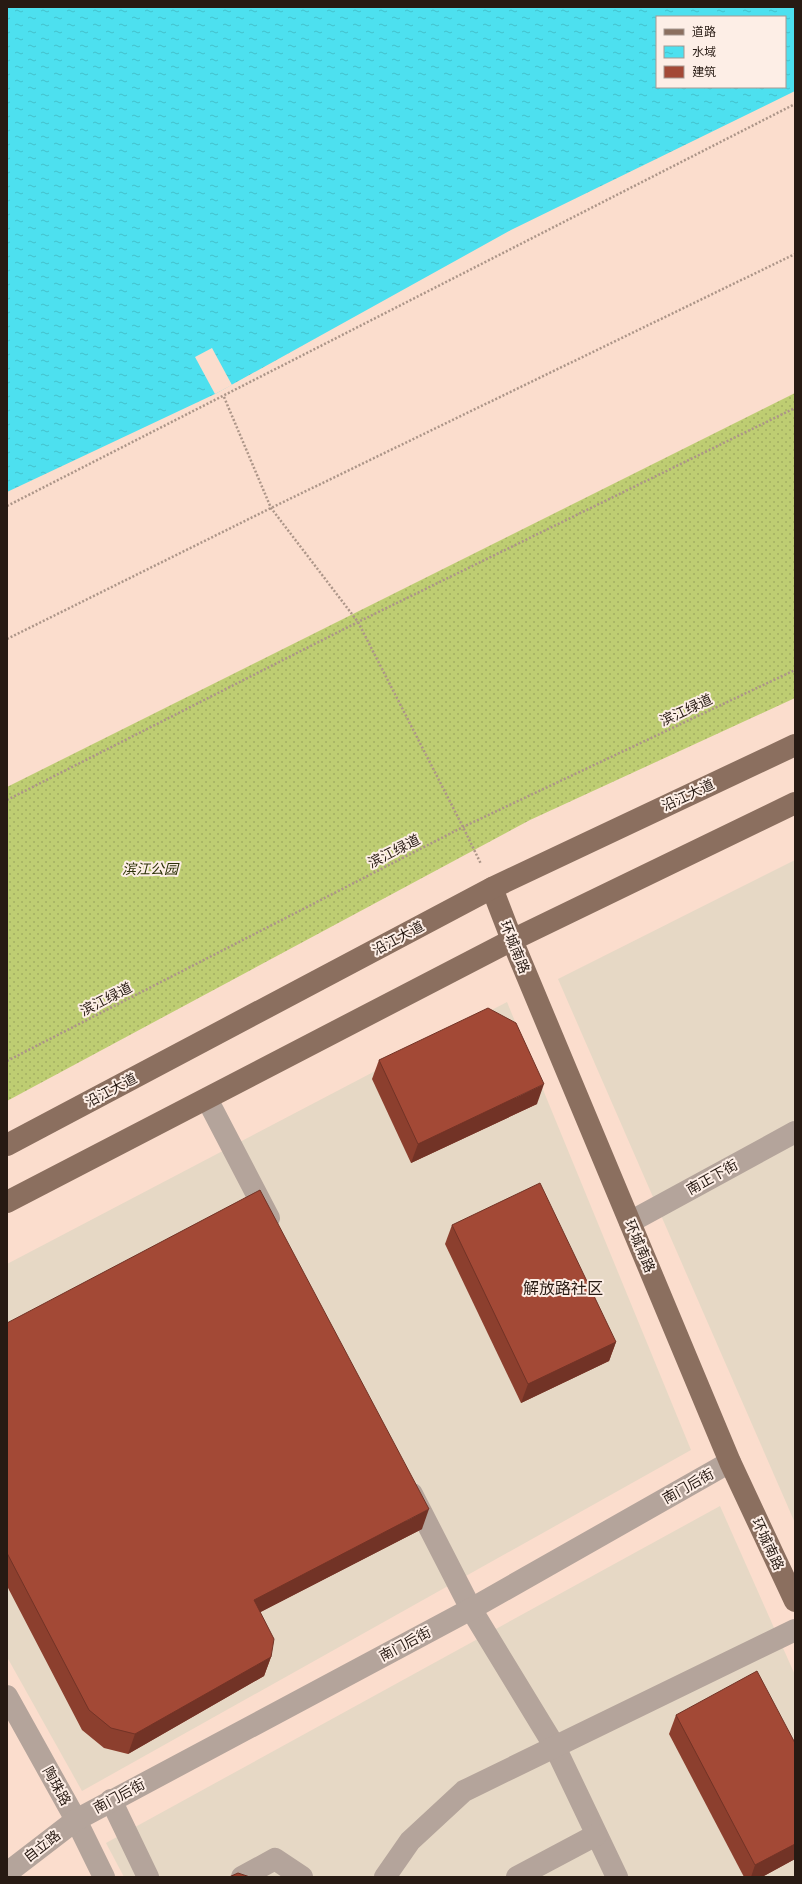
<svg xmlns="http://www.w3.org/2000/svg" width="802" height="1884" viewBox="0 0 802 1884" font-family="'Source Serif 4','Noto Sans SC',serif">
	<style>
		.commercial { fill: #e6d8c5 }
		.grass { fill: url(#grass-dots) }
		.water { fill: url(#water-ripples); fill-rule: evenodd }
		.pier { fill: #fbddcd }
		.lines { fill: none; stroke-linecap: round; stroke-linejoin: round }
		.path { stroke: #ac9588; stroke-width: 2.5; stroke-dasharray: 2 2; stroke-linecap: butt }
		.minor { stroke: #b4a49b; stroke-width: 22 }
		.major { stroke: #8b6f5f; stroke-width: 22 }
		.wall { fill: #8c3f2e }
		.shaded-wall { fill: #723326 }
		.building { fill: #a34936; stroke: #723326 }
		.labels { text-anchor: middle; stroke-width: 4; stroke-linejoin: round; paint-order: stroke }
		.street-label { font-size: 14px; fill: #271a13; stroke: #fdeee6 }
		.park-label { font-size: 14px; font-style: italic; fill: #2c3107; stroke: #fdeee6 }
		.quarter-label { font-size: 16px; fill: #271a13; stroke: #fdeee6 }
	</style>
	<defs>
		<pattern id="grass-dots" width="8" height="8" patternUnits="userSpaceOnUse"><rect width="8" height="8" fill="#becd72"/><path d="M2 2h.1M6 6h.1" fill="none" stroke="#a3af62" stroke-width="1.8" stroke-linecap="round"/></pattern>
		<pattern id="water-ripples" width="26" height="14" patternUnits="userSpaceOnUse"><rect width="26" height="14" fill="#4de0ef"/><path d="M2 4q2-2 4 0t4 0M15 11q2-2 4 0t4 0" fill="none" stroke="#43c0cc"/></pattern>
	</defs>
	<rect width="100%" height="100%" fill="#fbddcd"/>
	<!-- commercial -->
	<g class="commercial">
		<path d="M795,860V1523L558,979Z"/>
		<path d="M507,1002L691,1450L82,1791L7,1657V1264Z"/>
		<path d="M720,1506L795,1675V1877H124L106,1843Z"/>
	</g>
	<!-- grass -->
	<path class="grass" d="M795,393V698L530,820L7,1101V787Z"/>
	<!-- water -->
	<path class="water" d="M7,7H795V91L511,230L215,394L7,492ZM657,17H785V87H657Z"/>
	<!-- pier -->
	<path class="pier" d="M212,348L232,385L215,394L195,357Z"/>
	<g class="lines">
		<!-- path -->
		<g class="path">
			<path d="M224,397L271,508L358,622L463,827L481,864"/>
			<path d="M7,506L795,104"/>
			<path d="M7,639L271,508L795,254"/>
			<path d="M7,800L358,622L795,408"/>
			<path d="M7,1061L463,827L795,670"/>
		</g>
		<!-- minor -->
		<g class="minor">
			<path d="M207,1099L269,1218"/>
			<path d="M630,1222L795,1132"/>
			<path d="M412,1494L471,1609L555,1747L617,1877"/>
			<path d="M7,1696L76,1820L104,1877"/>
			<path d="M111,1800L148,1877"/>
			<path d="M7,1873L76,1820L471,1609L730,1462"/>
			<path d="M242,1877L275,1859L302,1877"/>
			<path d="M385,1877L410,1841L464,1791L795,1630"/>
			<path d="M517,1877L596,1835"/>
		</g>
		<!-- major -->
		<g class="major">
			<path d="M492,888L512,940L730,1462L795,1601"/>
			<path d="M7,1145L492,888L795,745"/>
			<path d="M7,1202L512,940L795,803"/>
		</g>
	</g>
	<!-- wall -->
	<g class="wall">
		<path d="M379,1060L537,1104L411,1163L372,1079Z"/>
		<path d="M452,1225L616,1342L609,1361L521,1403L445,1244Z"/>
		<path d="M7,1323L422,1529L260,1612L271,1657L264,1676L128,1754L104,1748L82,1730L7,1586Z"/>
		<path d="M676,1715L795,1743V1859L762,1877H744L669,1734Z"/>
	</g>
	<!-- shaded-wall -->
	<g class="shaded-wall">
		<path d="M544,1084L537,1104L411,1163L418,1144Z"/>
		<path d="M616,1342L609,1361L521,1403L528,1384Z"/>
		<path d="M429,1509L422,1529L247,1619L254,1600Z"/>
		<path d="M271,1657L264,1676L128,1754L135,1734Z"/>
		<path d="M795,1844V1859L762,1877H751L755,1865Z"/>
	</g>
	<!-- building -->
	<g class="building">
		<path d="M488,1008L516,1023L544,1084L418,1144L379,1060Z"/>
		<path d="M540,1183L616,1342L528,1384L452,1225Z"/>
		<path d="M260,1190L429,1509L254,1600L274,1639L271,1657L135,1734L111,1728L89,1710L7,1553V1323Z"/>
		<path d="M757,1671L795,1743V1844L755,1865L676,1715Z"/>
		<path d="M238,1873L250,1877H229Z"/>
	</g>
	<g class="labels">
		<!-- street labels -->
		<g class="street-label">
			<text transform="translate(686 710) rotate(-25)" y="5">滨江绿道</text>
			<text transform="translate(688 795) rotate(-25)" y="5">沿江大道</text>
			<text transform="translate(394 851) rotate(-27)" y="5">滨江绿道</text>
			<text transform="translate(398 938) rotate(-28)" y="5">沿江大道</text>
			<text transform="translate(515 947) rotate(68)" y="5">环城南路</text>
			<text transform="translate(106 999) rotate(-27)" y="5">滨江绿道</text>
			<text transform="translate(111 1090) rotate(-28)" y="5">沿江大道</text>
			<text transform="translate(712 1177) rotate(-29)" y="5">南正下街</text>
			<text transform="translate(640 1246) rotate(67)" y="5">环城南路</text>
			<text transform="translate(688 1486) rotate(-29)" y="5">南门后街</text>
			<text transform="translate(768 1544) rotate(65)" y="5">环城南路</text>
			<text transform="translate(405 1644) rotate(-28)" y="5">南门后街</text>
			<text transform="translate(57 1786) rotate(61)" y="5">陶珠路</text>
			<text transform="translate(119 1796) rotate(-28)" y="5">南门后街</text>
			<text transform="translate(42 1846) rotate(-38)" y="5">自立路</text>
		</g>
		<!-- park labels -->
		<g class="park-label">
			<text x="150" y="874">滨江公园</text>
		</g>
		<!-- quarter labels -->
		<g class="quarter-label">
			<text x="563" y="1294">解放路社区</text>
		</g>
	</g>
	<!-- border -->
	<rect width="802" height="1884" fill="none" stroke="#271a13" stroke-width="16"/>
	<!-- legend -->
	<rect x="656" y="16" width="130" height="72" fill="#fdeee6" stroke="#a79992"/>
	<rect x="664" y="29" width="20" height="6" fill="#8b6f5f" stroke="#a79992"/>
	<text x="692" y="36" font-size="12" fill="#271a13">道路</text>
	<rect x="664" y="46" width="20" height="12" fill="url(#water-ripples)" stroke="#a79992"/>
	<text x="692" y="56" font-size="12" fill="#271a13">水域</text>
	<rect x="664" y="66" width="20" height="12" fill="#a34936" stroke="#a79992"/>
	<text x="692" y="76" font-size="12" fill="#271a13">建筑</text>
</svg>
